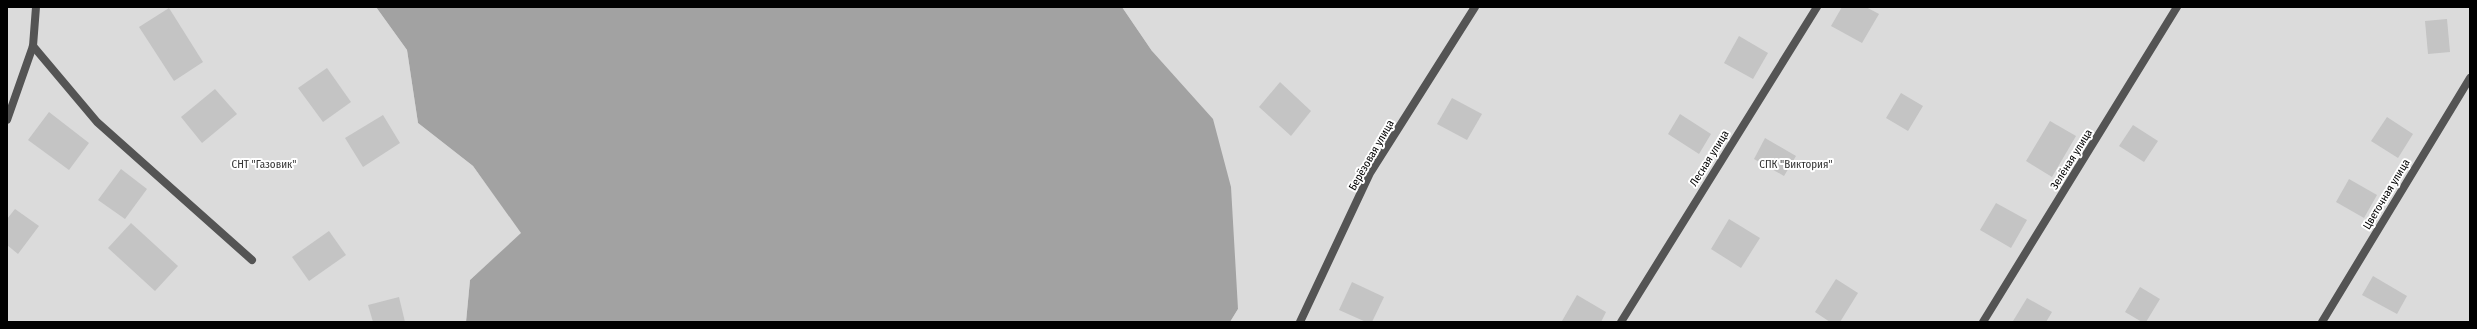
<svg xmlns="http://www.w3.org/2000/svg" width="2477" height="329" viewBox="0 0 2477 329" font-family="'Fira Sans Condensed',sans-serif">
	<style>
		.green { fill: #dbdbdb }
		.water { fill: #a2a2a2 }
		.building { fill: #c4c4c4 }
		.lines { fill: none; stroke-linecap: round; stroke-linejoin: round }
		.minor { stroke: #545454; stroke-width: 8 }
		.labels { text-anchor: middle; stroke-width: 4; stroke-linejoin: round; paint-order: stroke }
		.street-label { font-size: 11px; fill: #000; stroke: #fff }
		.park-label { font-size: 11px; fill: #323232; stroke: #fff }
	</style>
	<rect width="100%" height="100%" fill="#fff"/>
	<!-- green -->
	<g class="green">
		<path d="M7,7H376L407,50L418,123L473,166L522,233L470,280L466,322H7Z"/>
		<path d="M1122,7H2470V322H1230L1238,309L1152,51Z"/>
	</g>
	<!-- water -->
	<path class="water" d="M376,7H1122L1152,51L1213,119L1231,187L1238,309L1230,322H466L470,280L521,233L473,166L418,123L407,50Z"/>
	<!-- building -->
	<g class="building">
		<path d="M1842,7H1866L1879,14L1862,43L1831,26Z"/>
		<path d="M169,8L203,62L174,81L139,27Z"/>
		<path d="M2447,19L2450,52L2428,54L2425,21Z"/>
		<path d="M1739,36L1768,53L1753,79L1724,63Z"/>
		<path d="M327,68L351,102L323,122L298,88Z"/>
		<path d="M1280,82L1311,111L1291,136L1259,107Z"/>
		<path d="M215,89L237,114L202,143L181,117Z"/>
		<path d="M1901,93L1923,106L1908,131L1886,118Z"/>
		<path d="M1452,98L1482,114L1467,140L1437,124Z"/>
		<path d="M49,112L89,143L69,170L28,140Z"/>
		<path d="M1680,114L1711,134L1699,154L1668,134Z"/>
		<path d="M383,115L400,143L363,167L345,138Z"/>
		<path d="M2387,117L2413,134L2398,158L2371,141Z"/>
		<path d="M2050,121L2076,136L2052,177L2026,161Z"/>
		<path d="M2133,125L2158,141L2144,162L2119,146Z"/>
		<path d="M1765,138L1796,156L1784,176L1754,159Z"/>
		<path d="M121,169L147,189L125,219L98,200Z"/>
		<path d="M2349,179L2377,195L2364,218L2336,202Z"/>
		<path d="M1996,203L2027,220L2011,248L1980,230Z"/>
		<path d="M15,209L39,226L18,254L7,245V219Z"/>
		<path d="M1729,219L1760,238L1741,268L1711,249Z"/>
		<path d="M131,223L178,266L155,291L108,248Z"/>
		<path d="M329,231L346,255L309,281L292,257Z"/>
		<path d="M2373,276L2407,296L2397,314L2362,295Z"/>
		<path d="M1836,279L1858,293L1840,322H1830L1815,312Z"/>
		<path d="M1352,282L1384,297L1372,322H1366L1339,310Z"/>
		<path d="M2140,287L2160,299L2146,322H2142L2125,312Z"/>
		<path d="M1577,295L1606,312L1601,322L1562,321Z"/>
		<path d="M399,297L405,322H373L368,305Z"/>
		<path d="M2027,298L2052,312L2046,322L2013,321Z"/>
	</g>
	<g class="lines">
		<!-- minor -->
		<g class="minor">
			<path d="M33,46L97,122L252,260"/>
			<path d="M7,120L33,46L36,7"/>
			<path d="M1300,322L1370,173L1475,7"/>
			<path d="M1621,322L1817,7"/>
			<path d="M1983,322L2177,7"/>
			<path d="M2322,322L2470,78"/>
		</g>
	</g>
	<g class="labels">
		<!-- street labels -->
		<g class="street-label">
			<text transform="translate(1371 155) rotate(-60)" y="4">Берёзовая улица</text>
			<text transform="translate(1709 158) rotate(-58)" y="4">Лесная улица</text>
			<text transform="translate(2071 159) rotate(-58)" y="4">Зелёная улица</text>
			<text transform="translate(2386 194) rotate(-59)" y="4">Цветочная улица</text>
		</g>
		<!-- park labels -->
		<g class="park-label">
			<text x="264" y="168">СНТ "Газовик"</text>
			<text x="1796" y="168">СПК "Виктория"</text>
		</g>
	</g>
	<!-- border -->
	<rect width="2477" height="329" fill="none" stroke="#000000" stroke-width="16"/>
</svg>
